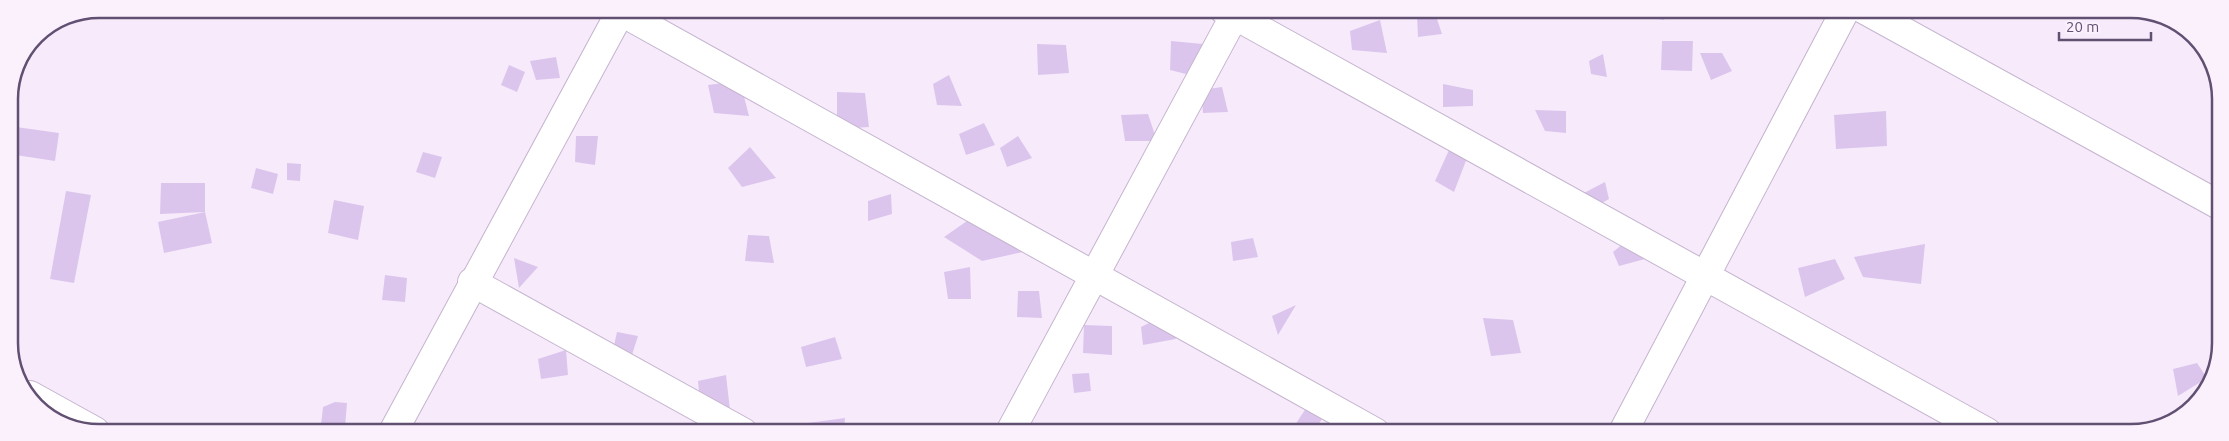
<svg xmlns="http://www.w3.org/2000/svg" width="2229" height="441" viewBox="0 0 2229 441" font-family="Ubuntu,sans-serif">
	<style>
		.building { fill: #dcc5ed }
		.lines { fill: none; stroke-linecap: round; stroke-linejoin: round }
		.minor-casing { stroke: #c4b4ce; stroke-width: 30 }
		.minor { stroke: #fff; stroke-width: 28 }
		.rim { fill: none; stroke: #625073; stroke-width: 2.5 }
	</style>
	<rect width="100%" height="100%" fill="#f7ebfb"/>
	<!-- building -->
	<g class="building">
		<path d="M711,9H734L736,19Z"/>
		<path d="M1624,9H1665L1664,20L1623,13Z"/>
		<path d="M1434,10L1442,34L1418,37L1417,15Z"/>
		<path d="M1380,20L1387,53L1352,50L1350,31Z"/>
		<path d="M1171,41L1203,44L1198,77L1170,70Z"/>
		<path d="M1662,41H1693L1692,71L1661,70Z"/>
		<path d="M1037,44L1066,45L1069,73L1038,75Z"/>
		<path d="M1700,53H1722L1732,71L1711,80Z"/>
		<path d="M1603,54L1607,77L1591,74L1589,61Z"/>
		<path d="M556,57L560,78L536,80L530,61Z"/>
		<path d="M509,65L525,72L517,92L501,85Z"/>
		<path d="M949,75L962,106L937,105L933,84Z"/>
		<path d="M740,81L749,116L714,113L708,85Z"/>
		<path d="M1443,84L1473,90V106L1443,107Z"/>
		<path d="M1222,87L1228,112L1203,113L1201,90Z"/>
		<path d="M837,92L865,93L869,127L837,129Z"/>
		<path d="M1535,110L1566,111V133L1545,131Z"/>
		<path d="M1886,111L1887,146L1836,149L1834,115Z"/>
		<path d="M1148,114L1157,141H1125L1121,115Z"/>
		<path d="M984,123L995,145L966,155L959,134Z"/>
		<path d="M9,126L59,133L55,161L9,154Z"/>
		<path d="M576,136H598L595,165L575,162Z"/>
		<path d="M1018,136L1032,158L1007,167L1000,148Z"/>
		<path d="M750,147L776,178L742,187L728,168Z"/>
		<path d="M1449,150L1467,158L1454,192L1435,181Z"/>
		<path d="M423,152L442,157L435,178L416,172Z"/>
		<path d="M287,163L301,164L300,181L287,180Z"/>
		<path d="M256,168L278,174L273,194L251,188Z"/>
		<path d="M1605,182L1609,199L1589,210L1582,194Z"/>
		<path d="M161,183H205V212L160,214Z"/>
		<path d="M66,191L91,195L74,283L50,279Z"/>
		<path d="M891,194L892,214L868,221V201Z"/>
		<path d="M334,200L364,206L358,240L328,233Z"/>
		<path d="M205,212L212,243L164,253L158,222Z"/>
		<path d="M967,221L1023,252L982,261L944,237Z"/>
		<path d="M748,235L769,236L774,263L745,261Z"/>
		<path d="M1253,238L1258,257L1233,261L1231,242Z"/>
		<path d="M1630,238L1645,259L1619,266L1613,252Z"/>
		<path d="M1925,244L1921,284L1863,277L1854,257Z"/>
		<path d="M514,258L538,267L519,288Z"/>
		<path d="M1835,259L1845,279L1805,297L1798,268Z"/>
		<path d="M970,267L971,299H948L944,272Z"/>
		<path d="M385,275L407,278L405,302L382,300Z"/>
		<path d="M1018,291H1039L1042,318L1017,317Z"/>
		<path d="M1296,305L1278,335L1272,316Z"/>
		<path d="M1163,316L1176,339L1143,345L1141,327Z"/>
		<path d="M1483,318L1513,320L1521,353L1491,356Z"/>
		<path d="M1084,325L1112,326V355L1083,353Z"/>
		<path d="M617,332L638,336L632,355L613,350Z"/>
		<path d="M835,337L842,359L806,367L801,347Z"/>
		<path d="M566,350L568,375L541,379L538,359Z"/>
		<path d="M2197,363L2207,378L2178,396L2173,369Z"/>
		<path d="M1089,373L1091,391L1074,393L1072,374Z"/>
		<path d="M726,375L730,410L700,403L698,381Z"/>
		<path d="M335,402L347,403L345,427L321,425L323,407Z"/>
		<path d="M1310,402L1328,409L1314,432H1305L1295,425Z"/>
		<path d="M845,418L844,432H809L808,423Z"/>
		<path d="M446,427L464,430V432H445Z"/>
	</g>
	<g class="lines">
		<!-- minor casing -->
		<g class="minor-casing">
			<g id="minor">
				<path d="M616,9L1375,432"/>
				<path d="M1223,9L1987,432"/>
				<path d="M1863,9L2219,205"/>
				<path d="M472,282L743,432"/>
				<path d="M30,395L95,431"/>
				<path d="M393,432L622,9"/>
				<path d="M1010,432L1238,9"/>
				<path d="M1623,432L1846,9"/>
			</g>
		</g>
		<!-- minor -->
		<use href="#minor" class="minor"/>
	</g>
	<!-- crop -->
	<path d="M0 0H2229V441H0ZM99 18H2131A81 81 0 0 1 2212 99V343A81 81 0 0 1 2131 424H99A81 81 0 0 1 18 343V99A81 81 0 0 1 99 18Z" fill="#fbf1fd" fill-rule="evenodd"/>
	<path class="rim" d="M99 18H2131A81 81 0 0 1 2212 99V343A81 81 0 0 1 2131 424H99A81 81 0 0 1 18 343V99A81 81 0 0 1 99 18Z"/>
	<!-- scale -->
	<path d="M2059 32v8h92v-8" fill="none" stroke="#625073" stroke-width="2.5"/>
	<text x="2066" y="32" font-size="15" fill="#625073" stroke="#fbf1fd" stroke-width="4" paint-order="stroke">20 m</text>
</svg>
